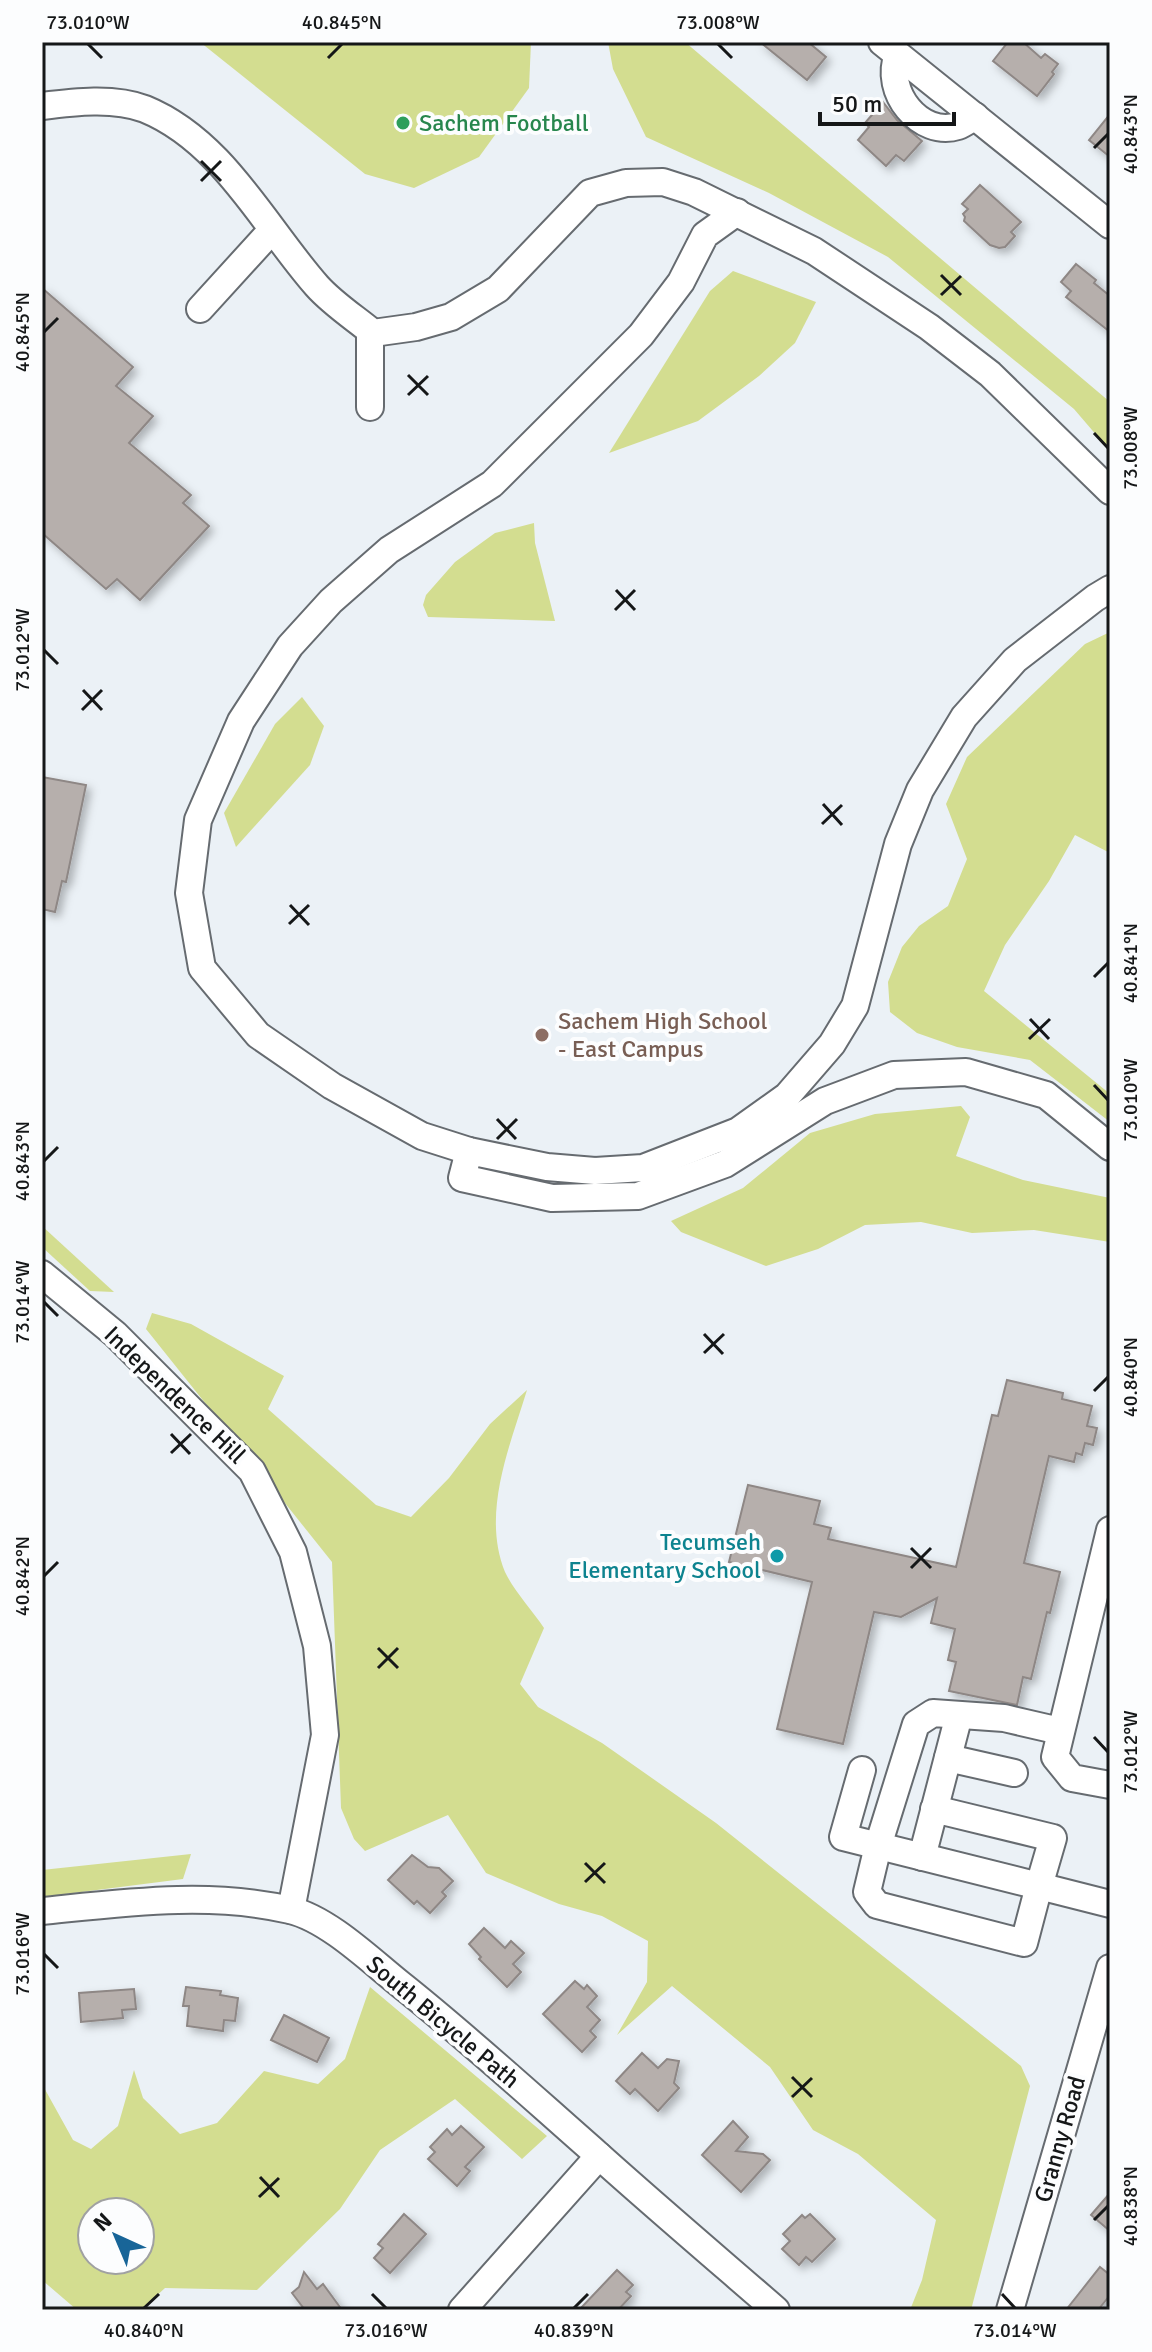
<svg xmlns="http://www.w3.org/2000/svg" width="1152" height="2352" viewBox="0 0 1152 2352" font-family="Signika,sans-serif">
	<style>
		.green { fill: #d3dd90; fill-rule: evenodd }
		.building { fill: #b6afac; stroke: #8e8785; stroke-width: 2; filter: url(#shadow) }
		.lines { fill: none; stroke-linecap: round; stroke-linejoin: round }
		.minor-casing { stroke: #666b70; stroke-width: 30 }
		.minor { stroke: #fff; stroke-width: 26 }
		.ticks { fill: none; stroke: #151718; stroke-width: 3 }
		.leisure-dot { fill: #2e9e5b; stroke: #fcfdfe; stroke-width: 3 }
		.education-dot { fill: #8d6e63; stroke: #fcfdfe; stroke-width: 3 }
		.culture-dot { fill: #0f9aa8; stroke: #fcfdfe; stroke-width: 3 }
		.labels { text-anchor: middle; stroke-width: 8; stroke-linejoin: round; paint-order: stroke }
		.leisure-label { font-size: 24px; fill: #27864d; stroke: #fcfdfe; text-anchor: start }
		.education-label { font-size: 24px; fill: #785e54; stroke: #fcfdfe; text-anchor: start }
		.street-label { font-size: 24px; fill: #151718; stroke: #fcfdfe }
		.culture-label { font-size: 24px; fill: #0d838f; stroke: #fcfdfe; text-anchor: end }
		.neatline { fill: none; stroke: #151718; stroke-width: 3 }
		.ticks-label { font-size: 20px; text-anchor: middle; fill: #151718 }
	</style>
	<defs>
		<filter id="shadow"><feDropShadow dx="4.5" dy="4.5" stdDeviation="4" flood-color="#0004"/></filter>
	</defs>
	<rect width="100%" height="100%" fill="#ebf1f6"/>
	<!-- green -->
	<g class="green">
		<path d="M200,42H531L529,88L479,157L414,188L365,174Z"/>
		<path d="M608,42H685L1110,402V451L1074,409L888,257L769,193L646,137L613,69Z"/>
		<path d="M733,271L816,302L795,343L759,376L698,421L609,453L710,291Z"/>
		<path d="M534,523L535,543L555,621L428,617L423,605L426,595L455,562L495,533Z"/>
		<path d="M1110,632V853L1075,835L1049,881L1005,945L984,991L1110,1094V1122L1030,1060L957,1047L917,1033L890,1012L888,982L902,947L919,926L948,906L967,859L946,804L967,757L1085,644Z"/>
		<path d="M302,697L324,726L310,765L236,847L224,813L275,724Z"/>
		<path d="M961,1106L970,1117L956,1156L1023,1180L1110,1198V1242L1034,1230L972,1233L921,1222L865,1225L818,1249L766,1266L681,1232L671,1221L743,1188L810,1133L875,1114Z"/>
		<path d="M42,1226L114,1292L90,1291L42,1247Z"/>
		<path d="M152,1313L191,1324L284,1376L268,1409L376,1505L411,1517L449,1478L490,1424L527,1390C510,1446 481,1513 505,1572C514,1591 532,1610 544,1628L520,1684L538,1707L602,1743L716,1823L1021,2066L1030,2086L971,2310H910L922,2280L936,2220L858,2154L813,2130L770,2067L672,1986L617,2035L647,1982L648,1941L602,1916L559,1904L486,1873L448,1815L365,1851L354,1839L341,1808L332,1562L146,1329Z"/>
		<path d="M191,1854L183,1879L42,1897V1870Z"/>
		<path d="M370,1987L547,2136L522,2159L455,2099L380,2150L340,2209L257,2290L165,2288L141,2310H77L42,2280V2084L73,2140L91,2149L118,2126L134,2070L143,2098L180,2134L217,2123L264,2071L318,2084L345,2059ZM140,2212V2260H92V2212Z"/>
	</g>
	<!-- building -->
	<g class="building">
		<path d="M760,42H808L826,57L807,80Z"/>
		<path d="M1008,42H1023L1041,58L1045,54L1058,64L1052,72L1054,74L1037,96L993,61Z"/>
		<path d="M883,102L897,120L922,141L904,161L896,155L886,166L858,140L869,127L865,123Z"/>
		<path d="M1110,114V157L1089,140Z"/>
		<path d="M980,185L1021,222L1011,232L1015,236L1005,247L999,248L990,245L964,221L965,217L963,214L968,209L962,204Z"/>
		<path d="M1076,264L1096,280L1094,283L1110,296V332L1066,297L1071,291L1061,282Z"/>
		<path d="M42,288L133,367L116,386L153,416L129,443L191,495L183,503L209,526L140,600L117,579L106,589L42,533Z"/>
		<path d="M42,777L86,785L66,882L62,881L55,912L42,909Z"/>
		<path d="M1007,1380L1063,1393L1062,1399L1092,1406L1087,1426L1097,1428L1093,1445L1085,1443L1082,1455L1076,1453L1074,1462L1049,1456L1024,1563L1060,1572L1050,1613L1047,1612L1031,1679L1023,1677L1017,1705L949,1691L956,1662L948,1660L955,1629L931,1623L937,1598L901,1617L874,1612L843,1744L777,1729L812,1582L729,1562L748,1485L820,1501L814,1524L831,1528L828,1539L956,1567L992,1415L998,1416Z"/>
		<path d="M412,1855L428,1867L439,1868L453,1881L442,1892L446,1896L430,1913L417,1901L414,1904L388,1880Z"/>
		<path d="M484,1928L505,1948L511,1941L524,1953L513,1964L521,1972L507,1987L479,1959L481,1957L469,1944Z"/>
		<path d="M575,1981L584,1989L587,1985L597,1996L587,2007L600,2020L590,2031L596,2037L582,2052L543,2014Z"/>
		<path d="M186,1987L221,1991L220,1995L238,1998L235,2021L224,2020L223,2031L187,2026L189,2006H183Z"/>
		<path d="M134,1989L136,2009L122,2010L123,2018L81,2022L79,1993Z"/>
		<path d="M284,2015L329,2038L317,2062L271,2040Z"/>
		<path d="M642,2053L658,2068L667,2059L679,2061L674,2083L679,2088L658,2111L635,2089L630,2094L616,2081Z"/>
		<path d="M733,2121L748,2137L736,2151L763,2154L770,2160L741,2192L702,2155Z"/>
		<path d="M461,2126L484,2147L465,2167L470,2171L457,2186L428,2159L435,2152L430,2147L447,2129L452,2135Z"/>
		<path d="M1110,2193V2231L1091,2215Z"/>
		<path d="M404,2214L426,2234L390,2273L374,2258L383,2248L378,2244Z"/>
		<path d="M810,2214L835,2239L812,2262L806,2257L799,2265L782,2249L790,2241L783,2234L802,2215L805,2218Z"/>
		<path d="M1100,2267L1110,2275V2295L1098,2310H1066Z"/>
		<path d="M617,2270L633,2285L626,2292L631,2296L618,2310H579Z"/>
		<path d="M304,2272L317,2289L323,2284L342,2310H305L292,2293L299,2287Z"/>
	</g>
	<g class="lines">
		<!-- minor casing -->
		<g class="minor-casing">
			<g id="minor">
				<path d="M882,42L1110,225"/>
				<path d="M898,55C883,91 920,138 958,126C964,124 970,119 975,116"/>
				<path d="M42,106C74,102 114,97 145,109C223,141 264,226 317,286C333,304 355,318 373,333L416,327L451,317L498,289L590,193L626,183L663,182L694,192L814,251L929,327L990,374L1110,491"/>
				<path d="M737,212L705,235L681,282L641,335L492,484L389,550L331,601L290,646L241,721L198,820L189,893L202,968L258,1035L332,1086L422,1136L469,1151L547,1167L595,1171L643,1168L738,1131L787,1096L832,1044L855,1006L898,844L920,790L964,717L1015,660L1095,598L1110,589"/>
				<path d="M200,309L272,230"/>
				<path d="M370,407V331"/>
				<path d="M469,1151L462,1178L552,1198L638,1196L725,1164L825,1101L894,1075L966,1072L1046,1095L1110,1147"/>
				<path d="M42,1274L115,1334L252,1471L293,1552L317,1646L325,1735L291,1910"/>
				<path d="M1110,1530L1055,1757L1072,1778L1110,1785"/>
				<path d="M1060,1731L1004,1718L933,1713L916,1724L878,1846L867,1892L877,1905L1024,1943L1039,1886L1110,1904"/>
				<path d="M948,1758L1014,1773"/>
				<path d="M862,1770L843,1837L1039,1886L1053,1838L934,1809"/>
				<path d="M922,1857L959,1715"/>
				<path d="M42,1911C122,1903 210,1891 290,1910C328,1919 370,1960 400,1984C468,2038 532,2097 597,2154C656,2207 716,2258 776,2310"/>
				<path d="M462,2310L599,2156"/>
				<path d="M1010,2310L1110,1968"/>
			</g>
		</g>
		<!-- minor -->
		<use href="#minor" class="minor"/>
	</g>
	<!-- ticks -->
	<path class="ticks" d="M88,44L102,58M718,44L732,58M328,58L342,44M1094,148L1108,134M201,161L221,181M201,181L221,161M941,275L961,295M941,295L961,276M44,332L58,318M408,375L428,395M408,395L428,376M1094,433L1108,448M616,590L635,610M615,610L635,590M44,650L58,664M83,690L102,710M82,710L102,690M823,804L842,825M822,824L842,805M290,905L309,925M289,924L309,905M1094,977L1108,963M1030,1019L1049,1039M1029,1039L1050,1019M1094,1085L1108,1100M497,1119L516,1139M497,1139L517,1119M44,1161L58,1147M44,1302L58,1316M704,1334L723,1354M704,1353L724,1334M1094,1391L1108,1377M171,1434L190,1454M171,1453L191,1434M911,1548L931,1568M911,1568L931,1548M44,1576L58,1562M378,1648L398,1668M378,1668L398,1648M1094,1737L1108,1752M585,1863L605,1883M585,1882L605,1863M44,1954L58,1968M792,2077L812,2097M792,2097L812,2078M260,2177L279,2197M259,2197L279,2178M1094,2220L1108,2206M372,2294L386,2308M1002,2294L1015,2308M144,2308L159,2294M574,2308L588,2294"/>
	<!-- markers -->
	<circle class="leisure-dot" cx="403" cy="123" r="8"/>
	<circle class="education-dot" cx="542" cy="1035" r="8"/>
	<circle class="culture-dot" cx="777" cy="1556" r="8"/>
	<g class="labels">
		<!-- leisure labels -->
		<g class="leisure-label">
			<text x="419" y="131">Sachem Football</text>
		</g>
		<!-- education labels -->
		<g class="education-label">
			<text x="558" y="1029">Sachem High School<tspan x="558" dy="28">- East Campus</tspan></text>
		</g>
		<!-- street labels -->
		<g class="street-label">
			<text transform="translate(175 1395) rotate(44)" y="8">Independence Hill</text>
			<text transform="translate(443 2022) rotate(40)" y="8">South Bicycle Path</text>
			<text transform="translate(1060 2139) rotate(-74)" y="8">Granny Road</text>
		</g>
		<!-- culture labels -->
		<g class="culture-label">
			<text x="761" y="1550">Tecumseh<tspan x="761" dy="28">Elementary School</tspan></text>
		</g>
	</g>
	<!-- border -->
	<rect width="1152" height="2352" fill="none" stroke="#fcfdfe" stroke-width="88"/>
	<!-- north arrow -->
	<g transform="translate(116 2236) rotate(316)"><circle r="38" fill="#fcfdfe" stroke="#a0a1a2" stroke-width="2"/>
	<path d="M0-6L14 30L0 20L-14 30Z" fill="#186598"/>
	<text y="-12" font-size="22" font-weight="bold" text-anchor="middle" fill="#151718">N</text>
	</g>
	<!-- scale -->
	<path d="M820 112v12h134v-12" fill="none" stroke="#151718" stroke-width="4"/>
	<text x="832" y="112" font-size="24" fill="#151718" stroke="#fcfdfe" stroke-width="6" paint-order="stroke">50 m</text>
	<rect x="44" y="44" width="1064" height="2264" class="neatline"/>
	<g class="ticks-label">
		<text x="88" y="29">73.010°W</text>
		<text x="342" y="29">40.845°N</text>
		<text x="718" y="29">73.008°W</text>
		<text transform="translate(1130 134) rotate(-90)" y="7">40.843°N</text>
		<text transform="translate(22 332) rotate(-90)" y="7">40.845°N</text>
		<text transform="translate(1130 448) rotate(-90)" y="7">73.008°W</text>
		<text transform="translate(22 650) rotate(-90)" y="7">73.012°W</text>
		<text transform="translate(1130 963) rotate(-90)" y="7">40.841°N</text>
		<text transform="translate(1130 1100) rotate(-90)" y="7">73.010°W</text>
		<text transform="translate(22 1161) rotate(-90)" y="7">40.843°N</text>
		<text transform="translate(22 1302) rotate(-90)" y="7">73.014°W</text>
		<text transform="translate(1130 1377) rotate(-90)" y="7">40.840°N</text>
		<text transform="translate(22 1576) rotate(-90)" y="7">40.842°N</text>
		<text transform="translate(1130 1752) rotate(-90)" y="7">73.012°W</text>
		<text transform="translate(22 1954) rotate(-90)" y="7">73.016°W</text>
		<text transform="translate(1130 2206) rotate(-90)" y="7">40.838°N</text>
		<text x="144" y="2337">40.840°N</text>
		<text x="386" y="2337">73.016°W</text>
		<text x="574" y="2337">40.839°N</text>
		<text x="1015" y="2337">73.014°W</text>
	</g>
</svg>
